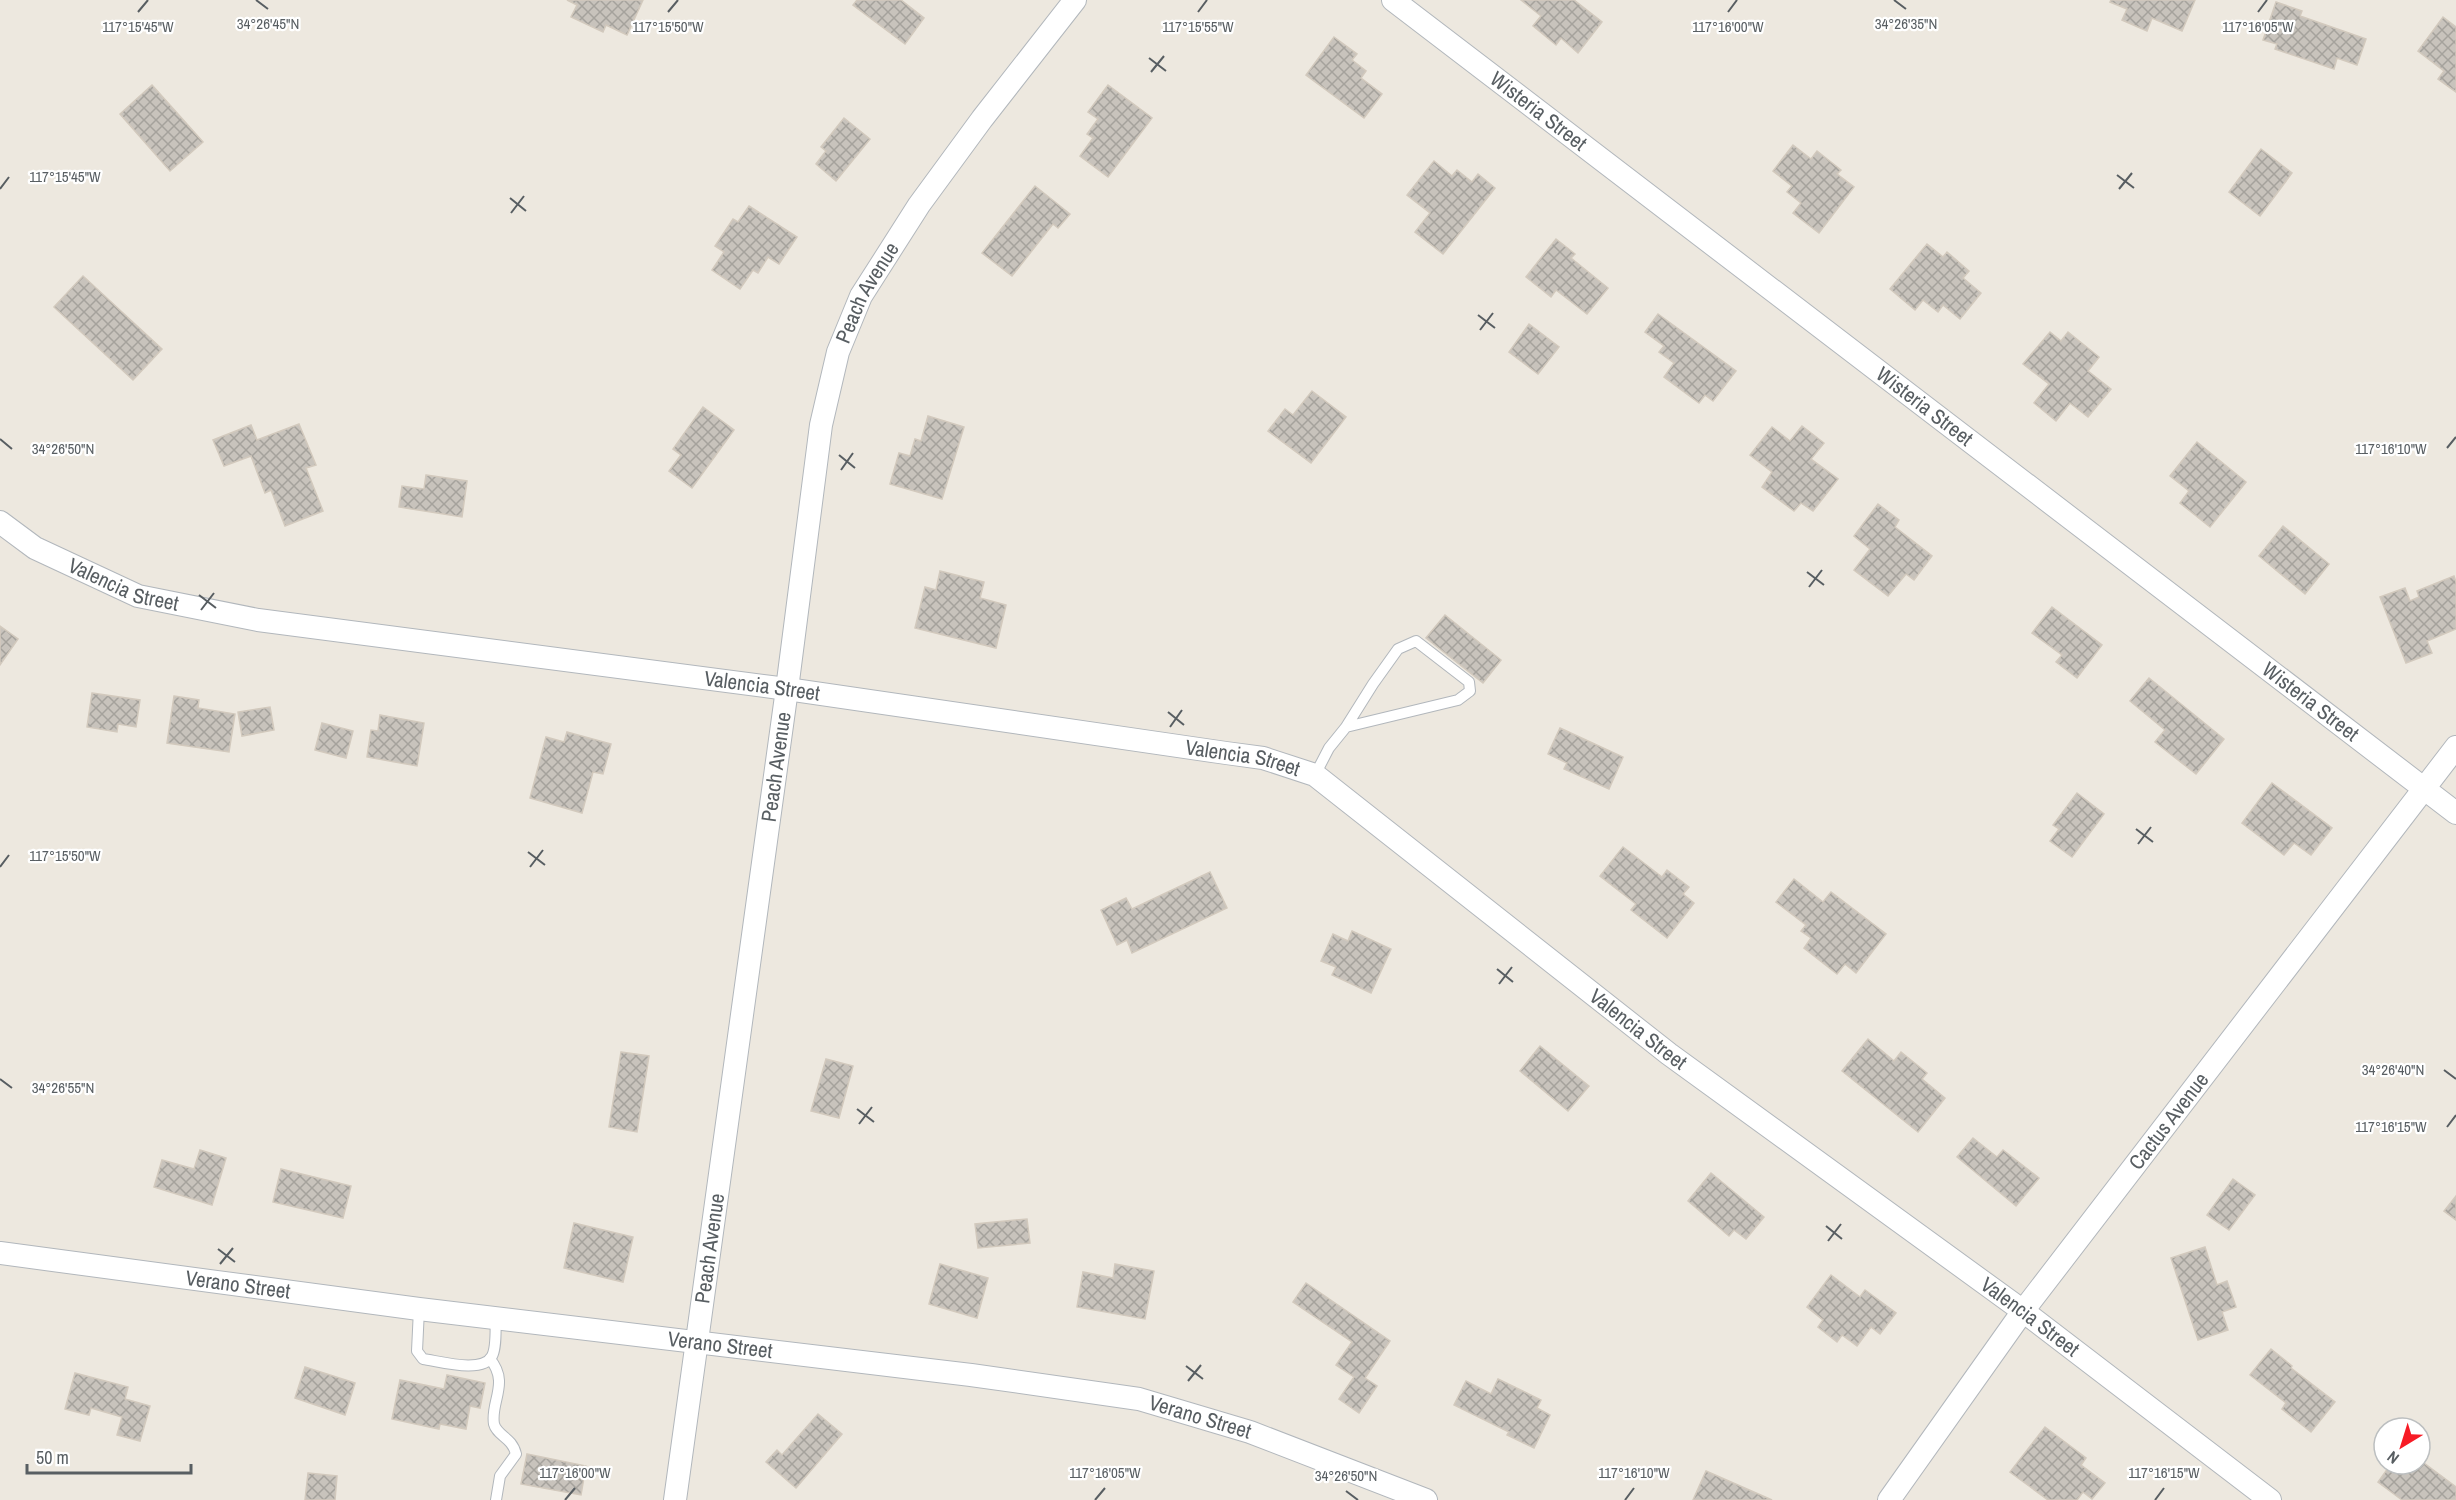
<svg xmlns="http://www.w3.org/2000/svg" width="2456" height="1500" viewBox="0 0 2456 1500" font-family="'Archivo Narrow',sans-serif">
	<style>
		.building { fill: url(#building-cross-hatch); stroke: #d2c9bd; stroke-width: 1.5 }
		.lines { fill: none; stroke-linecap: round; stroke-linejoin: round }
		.service-casing { stroke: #b2b7bc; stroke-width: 12 }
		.minor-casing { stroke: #b2b7bc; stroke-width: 24 }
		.service { stroke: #fff; stroke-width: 10 }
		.minor { stroke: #fff; stroke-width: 22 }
		.ticks { fill: none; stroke: #585e62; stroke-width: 2 }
		.labels { text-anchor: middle; stroke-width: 4.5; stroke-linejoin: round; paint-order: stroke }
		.street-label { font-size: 21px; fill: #585e62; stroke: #fff }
		.ticks-label { font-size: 15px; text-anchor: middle; fill: #585e62; stroke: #fff; stroke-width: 4.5; stroke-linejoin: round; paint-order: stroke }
	</style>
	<defs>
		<pattern id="building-cross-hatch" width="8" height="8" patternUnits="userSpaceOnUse" patternTransform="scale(1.5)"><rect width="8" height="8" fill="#c8c3bc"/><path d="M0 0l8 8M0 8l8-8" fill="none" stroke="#a5a29c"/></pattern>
	</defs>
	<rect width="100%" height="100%" fill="#ede8df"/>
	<!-- building -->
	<g class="building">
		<path d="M567,0H643L627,35L606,25L603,32L571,17L577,5Z"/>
		<path d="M857,0H901L924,18L905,44L853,5Z"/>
		<path d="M1521,0H1574L1602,22L1578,53L1561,38L1556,45L1533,26L1541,16Z"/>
		<path d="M2111,0H2195L2182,31L2152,18L2147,31L2122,20L2127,9L2110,2Z"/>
		<path d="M2276,2L2302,11L2300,16L2366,39L2357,65L2337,58L2334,69L2275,49L2277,44L2263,40Z"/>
		<path d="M2443,17L2456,27V92L2438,79L2444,71L2418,51Z"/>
		<path d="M1334,37L1357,54L1352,60L1366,71L1361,78L1382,94L1364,118L1306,75Z"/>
		<path d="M152,85L203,142L170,171L120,114Z"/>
		<path d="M1108,85L1152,118L1108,177L1080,156L1093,138L1087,134L1098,119L1088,112Z"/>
		<path d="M844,118L870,139L836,181L816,164L826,151L821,147Z"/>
		<path d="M1793,145L1811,159L1817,151L1841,170L1837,174L1854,187L1819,233L1793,213L1801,203L1787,192L1792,186L1773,171Z"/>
		<path d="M2261,149L2292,173L2260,216L2229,192Z"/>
		<path d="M1434,161L1452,176L1457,170L1472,182L1478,174L1495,188L1443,254L1415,232L1430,213L1407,195Z"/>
		<path d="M1035,186L1070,214L1058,228L1053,224L1012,276L982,253Z"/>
		<path d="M749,206L797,237L779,264L768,257L758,273L753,270L740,289L712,270L724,252L715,246L733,219L738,222Z"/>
		<path d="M1556,239L1575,254L1571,258L1608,288L1587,314L1556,290L1551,297L1526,277Z"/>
		<path d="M1927,244L1943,257L1947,252L1969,271L1963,278L1981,293L1960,319L1943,305L1938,312L1923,300L1915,310L1890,289Z"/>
		<path d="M83,276L162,349L133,380L54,307Z"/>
		<path d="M1658,314L1736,371L1713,401L1705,395L1699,403L1664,377L1674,363L1659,352L1664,346L1645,332Z"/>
		<path d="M1529,324L1559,347L1538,374L1509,352Z"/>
		<path d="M2050,332L2061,341L2068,332L2099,357L2088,371L2111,389L2088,417L2070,403L2056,421L2034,403L2049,384L2023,364Z"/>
		<path d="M1312,391L1346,417L1311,463L1268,431L1285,409L1293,415Z"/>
		<path d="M703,407L734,430L692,488L669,471L681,455L673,449Z"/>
		<path d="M928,416L964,427L942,499L890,484L899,453L910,456L915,439L921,441Z"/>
		<path d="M299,424L316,465L306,468L323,511L285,526L271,490L265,493L251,456L224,466L213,440L251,425L257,440Z"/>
		<path d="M1802,426L1824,443L1811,459L1838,479L1813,511L1801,503L1794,511L1762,487L1772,472L1750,455L1772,427L1790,441Z"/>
		<path d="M2197,442L2246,482L2210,527L2180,503L2189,491L2170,476Z"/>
		<path d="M426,475L467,481L462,517L399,507L402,486L424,489Z"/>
		<path d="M1878,504L1899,520L1895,527L1932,556L1914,580L1906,574L1888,596L1854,570L1870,549L1854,536Z"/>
		<path d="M2283,526L2329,564L2305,594L2259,556Z"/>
		<path d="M940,571L984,582L980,598L1006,605L996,648L915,628L925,587L936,590Z"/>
		<path d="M2454,576L2456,582V629L2427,641L2432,653L2406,663L2380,597L2405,588L2410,601L2419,597L2417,591Z"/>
		<path d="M2052,607L2102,645L2077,678L2056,662L2062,655L2032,633Z"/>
		<path d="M1445,615L1501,660L1483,683L1426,638Z"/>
		<path d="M0,626L18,639L0,665Z"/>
		<path d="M2149,678L2224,739L2196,774L2155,742L2165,730L2130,701Z"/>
		<path d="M92,693L140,700L136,727L118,724L117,732L87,727Z"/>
		<path d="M174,696L199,700L198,708L235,714L229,752L167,743Z"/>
		<path d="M270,707L274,730L242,736L238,712Z"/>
		<path d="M380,715L424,723L417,766L367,757L371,730L378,731Z"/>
		<path d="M322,723L353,731L346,758L315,750Z"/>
		<path d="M1560,728L1623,757L1609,789L1564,769L1567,763L1548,754Z"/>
		<path d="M567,732L611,744L603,774L593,772L582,813L530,798L546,737L564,742Z"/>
		<path d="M2272,783L2332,828L2311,855L2294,843L2284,855L2242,823Z"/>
		<path d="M2077,793L2104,814L2072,857L2050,841L2059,829L2053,825Z"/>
		<path d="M1623,847L1662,877L1667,870L1689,887L1683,894L1694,903L1667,938L1631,910L1636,904L1600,876Z"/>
		<path d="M1210,872L1227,908L1132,953L1127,940L1117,945L1101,910L1126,898L1132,909Z"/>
		<path d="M1794,879L1823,902L1831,892L1886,934L1856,973L1845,964L1837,974L1804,948L1811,938L1801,931L1806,925L1776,902Z"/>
		<path d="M1352,931L1391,949L1371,993L1332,975L1336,967L1321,961L1333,934L1348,941Z"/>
		<path d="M1868,1039L1894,1061L1901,1052L1927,1073L1922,1079L1945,1098L1918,1132L1842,1071Z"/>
		<path d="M1540,1046L1589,1086L1568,1111L1520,1071Z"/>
		<path d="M621,1052L649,1056L637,1132L609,1127Z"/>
		<path d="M826,1059L853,1066L839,1118L811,1111Z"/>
		<path d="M1973,1138L1997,1157L2003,1150L2039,1178L2016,1206L1957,1157Z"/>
		<path d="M200,1150L226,1158L212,1205L154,1187L162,1160L194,1169Z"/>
		<path d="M281,1169L351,1186L343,1218L273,1202Z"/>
		<path d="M1711,1173L1764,1217L1746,1239L1734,1230L1729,1236L1688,1201Z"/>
		<path d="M2233,1179L2255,1195L2229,1230L2207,1215Z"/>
		<path d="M2456,1196V1220L2444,1211Z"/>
		<path d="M1027,1219L1030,1243L978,1248L975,1224Z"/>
		<path d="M574,1223L633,1237L623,1282L564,1268Z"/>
		<path d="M2205,1247L2217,1285L2227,1281L2236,1307L2222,1312L2228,1330L2198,1340L2171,1258Z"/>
		<path d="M940,1264L988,1278L977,1318L929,1304Z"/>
		<path d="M1115,1264L1154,1271L1145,1319L1077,1307L1083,1272L1113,1278Z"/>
		<path d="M1831,1275L1860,1297L1865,1290L1896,1313L1880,1334L1871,1327L1857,1346L1842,1335L1837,1342L1818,1327L1823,1320L1807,1307Z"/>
		<path d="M1306,1283L1390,1341L1365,1378L1377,1386L1359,1413L1339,1399L1354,1377L1336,1365L1352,1342L1293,1302Z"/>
		<path d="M2271,1349L2292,1366L2291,1368L2335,1402L2311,1432L2282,1409L2286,1403L2250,1375Z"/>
		<path d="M305,1367L355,1383L345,1415L295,1398Z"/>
		<path d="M75,1373L128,1387L125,1399L150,1406L140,1441L117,1435L122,1417L91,1408L89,1415L65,1409Z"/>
		<path d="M447,1375L485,1383L480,1408L470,1406L466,1429L440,1424L439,1429L392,1419L400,1380L444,1389Z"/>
		<path d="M1498,1379L1541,1400L1537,1408L1550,1415L1534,1448L1507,1435L1509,1432L1454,1405L1466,1381L1491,1394Z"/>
		<path d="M818,1414L842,1434L796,1488L766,1462L777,1450L782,1455Z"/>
		<path d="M2045,1427L2086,1458L2081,1465L2105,1483L2092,1499L2083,1492L2077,1500H2048L2010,1472Z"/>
		<path d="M527,1454L586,1466L581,1495L521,1484Z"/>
		<path d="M2420,1460L2456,1487V1500H2402L2378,1482L2391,1464H2420Z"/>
		<path d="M1706,1471L1772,1500H1693Z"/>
		<path d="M308,1473L337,1476L335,1500H305Z"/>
	</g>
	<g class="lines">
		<!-- service casing -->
		<g class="service-casing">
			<g id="service">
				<path d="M1315,775L1329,748L1346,727L1373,684L1398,649L1416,641L1469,682L1470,691L1458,700L1346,727"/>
				<path d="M419,1309L417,1351L423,1359C439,1361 483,1374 492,1356C497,1347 495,1328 496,1317"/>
				<path d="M490,1359C510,1383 490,1402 494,1424C497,1436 512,1437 516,1454L500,1476L496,1500"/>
			</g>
		</g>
		<!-- minor casing -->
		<g class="minor-casing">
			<g id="minor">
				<path id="s1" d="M1393,0L2456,813"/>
				<path id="s2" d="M0,522L35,548L138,596L258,620L787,689L1226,753L1263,758L1315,775L1669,1054L2023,1311L2270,1500"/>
				<path id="s3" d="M0,1253L419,1309L971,1375L1139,1399L1250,1432L1426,1500"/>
				<path id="s4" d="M675,1500L787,689L821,425L838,352L861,296L919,205L982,119L1075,0"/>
				<path id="s5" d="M1889,1500L2023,1311L2456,747"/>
			</g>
		</g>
		<!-- service -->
		<use href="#service" class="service"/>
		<!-- minor -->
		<use href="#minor" class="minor"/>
	</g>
	<!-- ticks -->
	<path class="ticks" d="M256,0L268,9M1894,0L1906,9M138,12L148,0M668,12L678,0M1198,12L1207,0M1728,12L1737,0M2258,12L2267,0M1149,58L1166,71M1151,72L1164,56M2117,175L2134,188M0,189L9,177M2119,189L2132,173M510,198L526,211M511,213L524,196M1478,315L1495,328M1480,330L1493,313M0,439L12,449M2447,448L2456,437M839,455L855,468M841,470L853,453M1807,572L1824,585M1809,587L1822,570M199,595L216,608M201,610L214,593M1168,712L1184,725M1170,727L1182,710M2136,829L2153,842M2138,844L2151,827M528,852L545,865M0,867L9,855M530,867L543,850M1497,969L1513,982M1499,984L1512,967M2444,1070L2456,1079M0,1079L12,1088M857,1109L874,1122M859,1124L872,1107M2447,1127L2456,1115M1826,1226L1842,1239M1828,1241L1841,1224M218,1249L235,1262M220,1264L233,1248M1186,1366L1203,1379M1188,1381L1201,1365M1346,1491L1358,1500M565,1500L575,1488M1095,1500L1105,1488M1625,1500L1634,1488M2155,1500L2164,1488"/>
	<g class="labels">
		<!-- street labels -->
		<g class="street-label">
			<text dy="7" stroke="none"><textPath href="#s1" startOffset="183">Wisteria Street</textPath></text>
			<text dy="7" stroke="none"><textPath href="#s4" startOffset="1226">Peach Avenue</textPath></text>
			<text dy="7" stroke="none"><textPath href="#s1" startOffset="669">Wisteria Street</textPath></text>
			<text dy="7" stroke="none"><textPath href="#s2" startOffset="140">Valencia Street</textPath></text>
			<text dy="7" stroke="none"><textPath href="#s2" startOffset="788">Valencia Street</textPath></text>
			<text dy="7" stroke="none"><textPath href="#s1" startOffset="1155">Wisteria Street</textPath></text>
			<text dy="7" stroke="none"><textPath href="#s2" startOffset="1274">Valencia Street</textPath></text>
			<text dy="7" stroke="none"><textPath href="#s4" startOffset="740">Peach Avenue</textPath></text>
			<text dy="7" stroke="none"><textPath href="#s2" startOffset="1760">Valencia Street</textPath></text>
			<text dy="7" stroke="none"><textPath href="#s5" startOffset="471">Cactus Avenue</textPath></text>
			<text dy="7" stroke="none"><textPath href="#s4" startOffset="254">Peach Avenue</textPath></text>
			<text dy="7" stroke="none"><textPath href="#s3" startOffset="240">Verano Street</textPath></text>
			<text dy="7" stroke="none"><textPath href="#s2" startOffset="2246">Valencia Street</textPath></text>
			<text dy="7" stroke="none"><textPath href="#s3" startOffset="726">Verano Street</textPath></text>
			<text dy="7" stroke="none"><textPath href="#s3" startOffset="1212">Verano Street</textPath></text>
		</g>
	</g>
	<g class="ticks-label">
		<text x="268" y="29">34°26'45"N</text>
		<text x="1906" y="29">34°26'35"N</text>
		<text x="1198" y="32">117°15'55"W</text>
		<text x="2258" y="32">117°16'05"W</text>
		<text x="138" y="32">117°15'45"W</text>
		<text x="668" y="32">117°15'50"W</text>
		<text x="1728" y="32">117°16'00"W</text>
		<text x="65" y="182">117°15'45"W</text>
		<text x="2391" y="454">117°16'10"W</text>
		<text x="63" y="454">34°26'50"N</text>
		<text x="65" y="861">117°15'50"W</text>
		<text x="2393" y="1075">34°26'40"N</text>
		<text x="63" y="1093">34°26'55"N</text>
		<text x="2391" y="1132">117°16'15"W</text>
		<text x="575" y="1478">117°16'00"W</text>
		<text x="1105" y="1478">117°16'05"W</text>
		<text x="1634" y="1478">117°16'10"W</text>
		<text x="2164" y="1478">117°16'15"W</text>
		<text x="1346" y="1481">34°26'50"N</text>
	</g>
	<!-- north arrow -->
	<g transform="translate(2402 1446) rotate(218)"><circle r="28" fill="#ffffff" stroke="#bcbfc0" stroke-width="1.5"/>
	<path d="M0-4.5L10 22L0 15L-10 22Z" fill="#f71b25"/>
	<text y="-9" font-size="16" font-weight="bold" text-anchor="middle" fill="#585e62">N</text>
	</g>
	<!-- scale -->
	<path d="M27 1464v9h164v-9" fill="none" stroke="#585e62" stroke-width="3"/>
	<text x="36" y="1464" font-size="18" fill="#585e62" stroke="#ffffff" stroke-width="4.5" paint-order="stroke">50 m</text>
</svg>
